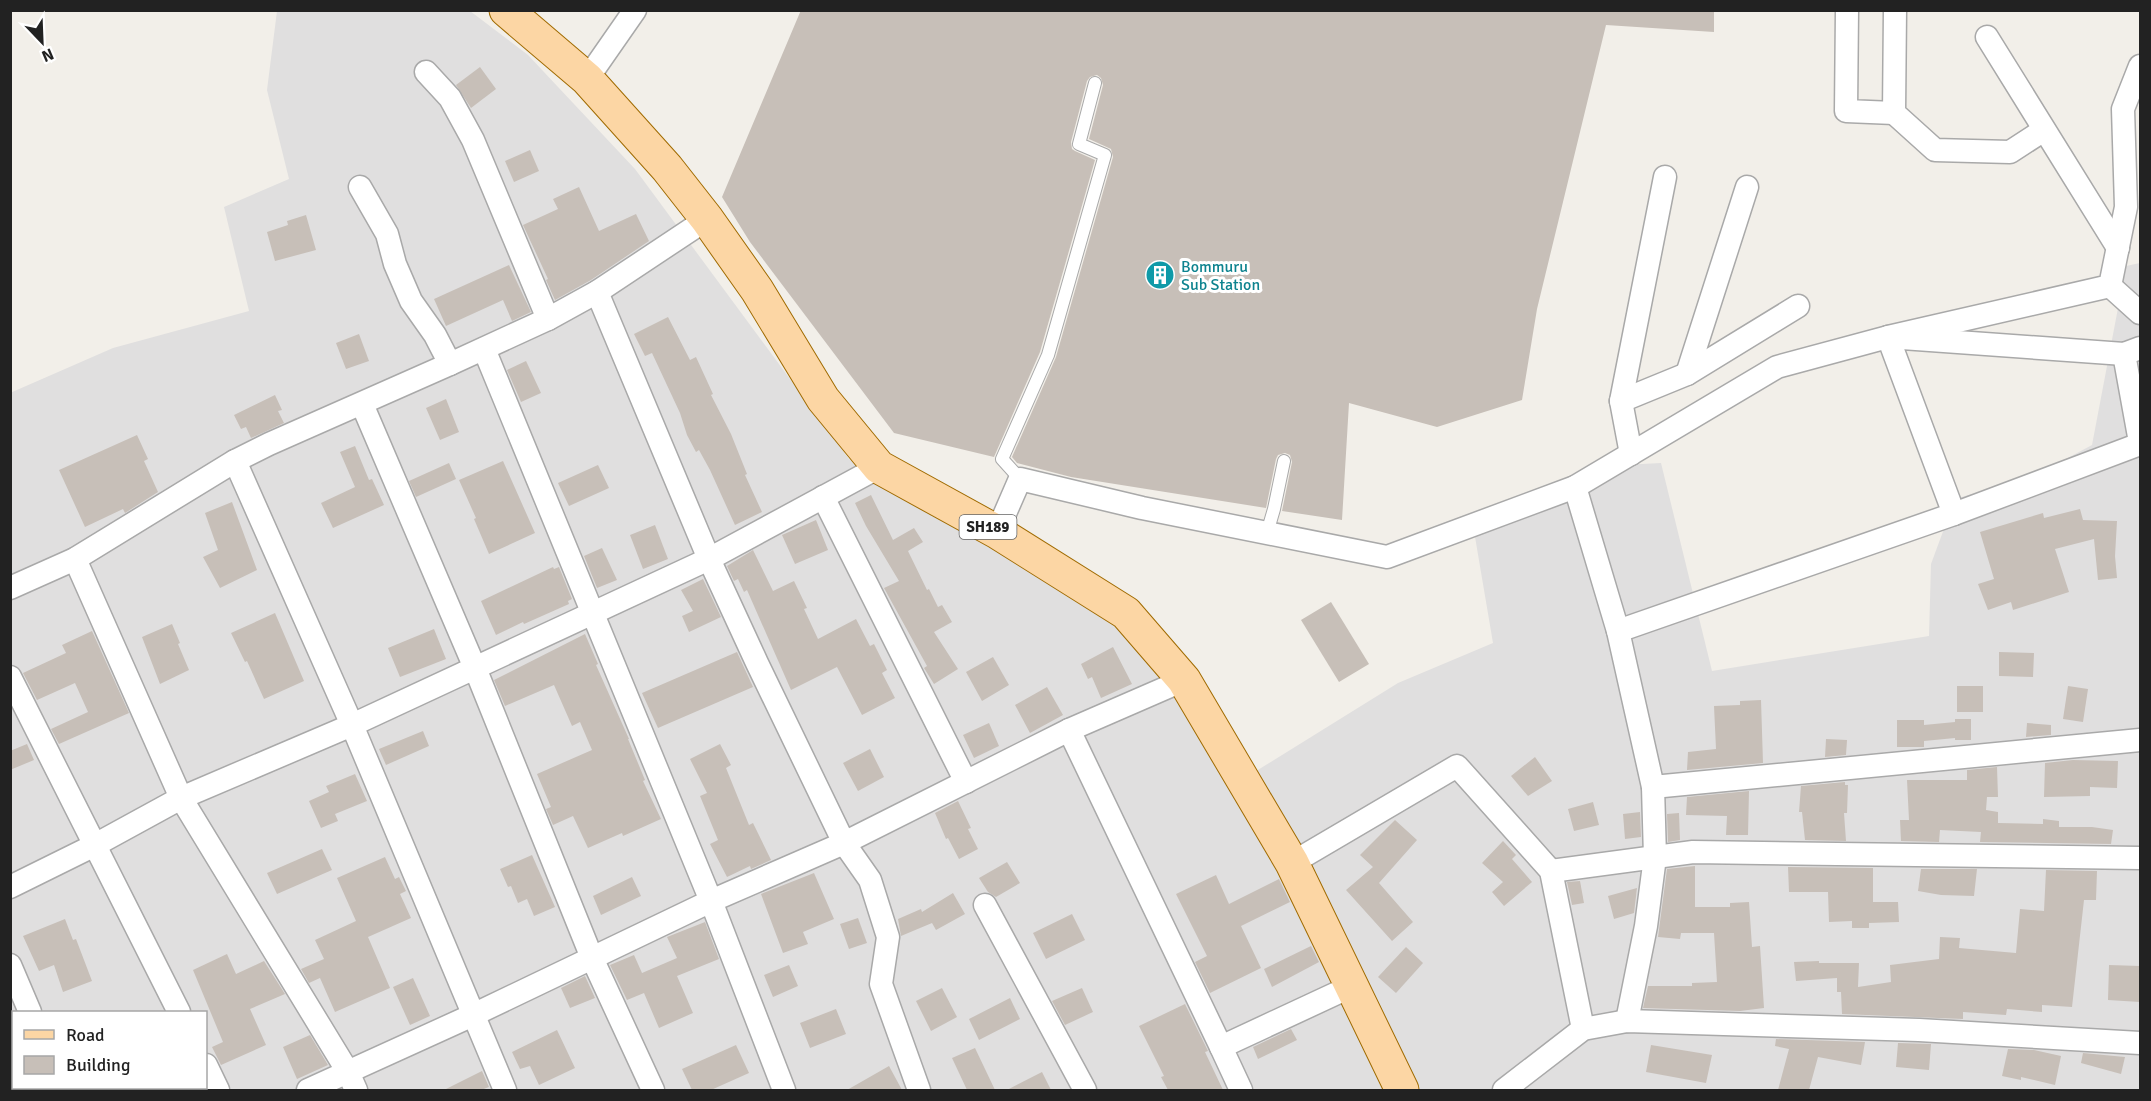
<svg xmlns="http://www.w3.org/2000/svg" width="2151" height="1101" viewBox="0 0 2151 1101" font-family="Signika,sans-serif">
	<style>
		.residential { fill: #e0dfdf; fill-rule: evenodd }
		.building { fill: #c7bfb8 }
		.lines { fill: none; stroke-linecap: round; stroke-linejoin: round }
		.lane-casing { stroke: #a9a9a9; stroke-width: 14 }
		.street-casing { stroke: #a9a9a9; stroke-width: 25 }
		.primary-casing { stroke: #a06b00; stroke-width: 35 }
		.lane { stroke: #fff; stroke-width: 12 }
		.street { stroke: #fff; stroke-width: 22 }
		.primary { stroke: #fcd6a4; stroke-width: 33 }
		.labels { text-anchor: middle; stroke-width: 6; stroke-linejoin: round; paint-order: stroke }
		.shield { fill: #fff; stroke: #646464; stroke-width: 1.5 }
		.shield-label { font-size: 15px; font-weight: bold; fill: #222 }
		.culture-label { font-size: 16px; fill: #0d838f; stroke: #fff; text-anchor: start }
	</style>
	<rect width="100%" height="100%" fill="#f2efe9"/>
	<!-- residential -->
	<path class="residential" d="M277,11H470L528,55L635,169L849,459L1121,629L1173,677L1232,786L1398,683L1493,643L1473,525L1515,497L1604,466L1661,463L1712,671L1929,636L1931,564L1955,499L2034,476L2092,445L2126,266L2140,263V1090H11L10,393L113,348L249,311L224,207L289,179L267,90ZM14,1012H206V1088H14Z"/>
	<!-- building -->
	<g class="building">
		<path d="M801,10H1714V32L1606,25L1537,309L1522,400L1437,427L1349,403L1342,520L1282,511L1292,462L1290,455L1285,453L1278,455L1276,459L1266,508L1071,477L1017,463L1012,457L1056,357L1113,157L1111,149L1089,139L1103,85L1101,78L1097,75L1090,77L1087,81L1071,142L1072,149L1075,151L1095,160L1040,352L994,457L894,433L750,242L722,197Z"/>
		<path d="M480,67L496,89L471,108L456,85Z"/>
		<path d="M530,150L539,171L514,182L505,161Z"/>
		<path d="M579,187L599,231L636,214L649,241L591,280L555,300L546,280L548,279L523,225L558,209L553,199Z"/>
		<path d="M306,215L316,250L275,261L267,232L288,225L287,221Z"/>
		<path d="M509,265L531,312L512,321L503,300L446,326L434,299Z"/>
		<path d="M668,317L690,360L696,357L713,394L711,395L731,434L747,474L745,475L762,512L735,525L710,470L699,450L696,452L687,435L680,413L652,353L645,356L634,334Z"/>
		<path d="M359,334L369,361L346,369L336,343Z"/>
		<path d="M526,361L541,393L521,402L507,370Z"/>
		<path d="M275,395L282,410L278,411L284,423L251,438L246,427L241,429L234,415Z"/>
		<path d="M446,399L459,432L440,440L426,408Z"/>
		<path d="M137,435L148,459L144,461L158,492L125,513L123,509L85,527L59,470Z"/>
		<path d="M355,446L369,480L372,479L384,505L333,528L321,503L355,487L340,452Z"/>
		<path d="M503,461L535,533L489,554L474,519L476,518L459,480Z"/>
		<path d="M449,463L456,479L416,497L409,481Z"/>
		<path d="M598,465L609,488L569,506L558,483Z"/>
		<path d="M871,495L893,540L914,528L923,542L908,551L927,590L929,589L938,607L942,605L952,622L934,632L958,669L934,684L924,668L927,666L884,588L899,581L866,526L855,503Z"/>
		<path d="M232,502L257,570L220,588L203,557L218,550L205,513Z"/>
		<path d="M2080,509L2083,520L2117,521L2115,556L2117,578L2098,580L2094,539L2055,549L2069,592L2013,610L2011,602L1988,610L1978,584L1994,579L1980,532L2043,513L2044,518Z"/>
		<path d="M816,520L828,550L795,564L782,535Z"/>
		<path d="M655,525L668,559L643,569L630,535Z"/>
		<path d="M602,548L617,580L597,588L584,556Z"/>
		<path d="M753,550L773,591L794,581L807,608L804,609L818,639L856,619L870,646L874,644L887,670L882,673L895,698L862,715L837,667L791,690L747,590L744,592L738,579L734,581L727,566Z"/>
		<path d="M553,567L554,569L559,567L572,599L568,601L569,604L524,624L523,622L496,635L481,601Z"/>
		<path d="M703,579L721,617L689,632L682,616L693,611L681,590Z"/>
		<path d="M1331,602L1369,664L1339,682L1301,620Z"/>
		<path d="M275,613L304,681L264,699L247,661L245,662L231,633Z"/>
		<path d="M172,624L180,643L178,644L189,670L160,684L142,637Z"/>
		<path d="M434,629L446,659L400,677L388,648Z"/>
		<path d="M92,631L129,713L59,744L51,729L88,712L75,683L37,700L23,673L66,653L62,645Z"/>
		<path d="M585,634L598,664L596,665L629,739H628L645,780L643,781L661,819L623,836L622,833L588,848L573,816L553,825L546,809L551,807L537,774L592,750L580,722L572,726L554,685L505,706L494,680Z"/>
		<path d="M1113,647L1132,684L1101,698L1092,677L1088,679L1081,664Z"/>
		<path d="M737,652L753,687L658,728L642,693Z"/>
		<path d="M1999,652L2034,653L2033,677L1999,676Z"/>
		<path d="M993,657L1009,685L982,701L966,672Z"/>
		<rect x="1957" y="686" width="26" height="26"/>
		<path d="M2068,686L2088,689L2083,722L2063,719Z"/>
		<path d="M1047,687L1063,715L1030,733L1015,705Z"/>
		<path d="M1761,700L1763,763L1687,770L1688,752L1716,749L1714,706L1740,705V701Z"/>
		<path d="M1955,719H1971V740H1955V738L1924,741V747H1897V720H1924V725L1955,722Z"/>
		<path d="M989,723L999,746L974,758L963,735Z"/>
		<path d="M2027,723L2051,725V735L2026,737Z"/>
		<path d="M423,731L429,746L386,765L379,749Z"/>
		<path d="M1826,739L1847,740L1846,755L1825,757Z"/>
		<path d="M27,744L34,760L10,770V751Z"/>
		<path d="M720,744L731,765L726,768L749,825L753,823L771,860L751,869L750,866L727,877L710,844L718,840L700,796L707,793L690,759Z"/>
		<path d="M870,749L884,777L858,791L843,763Z"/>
		<path d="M1535,757L1552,781L1528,796L1511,776Z"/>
		<path d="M2073,760L2118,761L2117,788L2090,787V796L2044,797L2045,763Z"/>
		<path d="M1997,767L1998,797H1987L1986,810L1998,812V823L2043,824V819L2059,821V827H2092L2113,830L2111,844L1980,842L1981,832L1940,830L1939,842L1901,841L1900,820H1909L1907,780H1967V770Z"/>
		<path d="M355,774L367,801L335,814L338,821L321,828L309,801L329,792L326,786Z"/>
		<path d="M1845,782V785H1848L1847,813H1844L1846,841L1805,840L1802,812H1799L1801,786Z"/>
		<path d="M1749,791L1748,835H1726L1727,816L1686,815L1687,797Z"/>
		<path d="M958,801L971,828L968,829L978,849L959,859L948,838L946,839L935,813Z"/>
		<path d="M1593,802L1599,825L1574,831L1568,809Z"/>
		<path d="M1640,812L1641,837L1625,839L1623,814Z"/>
		<path d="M1679,813L1680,840L1668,842L1667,814Z"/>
		<path d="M1395,820L1417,840L1379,883L1413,922L1392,941L1346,890L1373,867L1360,855Z"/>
		<path d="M1503,841L1516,855L1512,859L1532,882L1504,906L1492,892L1503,882L1482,863Z"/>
		<path d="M322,849L332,870L277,894L267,873Z"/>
		<path d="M532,855L555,907L534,916L527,899L518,903L511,886L508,887L500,869Z"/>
		<path d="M385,857L395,879L399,877L406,891L400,894L411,918L368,937L390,988L335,1012L320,978L309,983L301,969L324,959L315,940L356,921L337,878Z"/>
		<path d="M1007,862L1020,883L996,897L988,892L979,878Z"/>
		<path d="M1695,866V907H1730V903L1749,902L1752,947L1760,946L1764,1008L1740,1011L1643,1008L1648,986H1692V983L1717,982L1714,933H1681L1680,939L1658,937L1667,869Z"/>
		<path d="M1788,867L1873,868V902H1898L1899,922L1869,923V928H1852V921L1829,922L1828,892H1789Z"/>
		<path d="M1921,869H1977L1974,896L1941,895L1918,891Z"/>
		<path d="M2046,870L2097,871L2096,900H2084L2072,1007L2042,1005V1012L2007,1009L2006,1015L1963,1012V1019L1842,1014L1841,992H1837V978L1796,981L1794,962L1819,961V963H1859L1858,987L1891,982L1890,965L1939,959L1940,937L1960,938L1959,948L2016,953L2020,909L2044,911Z"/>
		<path d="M814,873L834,919L803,932L808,944L783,953L761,894Z"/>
		<path d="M1216,875L1229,904L1279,879L1290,902L1241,926L1261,968L1210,993L1195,962L1207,956L1176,894Z"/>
		<path d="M632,877L641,896L601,915L593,896Z"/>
		<path d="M1580,881L1584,903L1572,905L1567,882Z"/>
		<path d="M1637,888L1634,913L1614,919L1608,896Z"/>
		<path d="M953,893L965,914L936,930L932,923L901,936L898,919L921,909L922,912Z"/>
		<path d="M1072,914L1085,940L1046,959L1033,933Z"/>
		<path d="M858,918L867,943L849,949L840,924Z"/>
		<path d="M65,919L73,940L76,939L92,981L63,992L54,965L39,971L23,936Z"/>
		<path d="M705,922L719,959L677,976L693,1013L659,1028L644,993L627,1000L610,965L634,955L642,973L677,958L667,937Z"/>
		<path d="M1311,946L1319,962L1272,987L1264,969Z"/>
		<path d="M1406,947L1423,963L1396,993L1378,977Z"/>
		<path d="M227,954L236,974L264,961L285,994L250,1009L266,1045L221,1065L212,1047L223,1042L193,970Z"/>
		<path d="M789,965L798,986L773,997L764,975Z"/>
		<path d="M2109,965L2140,966V1002L2108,1000Z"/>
		<path d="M585,976L595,998L570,1008L561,988Z"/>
		<path d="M413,978L430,1016L410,1025L393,987Z"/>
		<path d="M942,988L957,1017L931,1031L916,1001Z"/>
		<path d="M1082,988L1093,1012L1065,1025L1052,1001Z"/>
		<path d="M1010,998L1020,1019L979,1040L969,1019Z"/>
		<path d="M1185,1004L1208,1051L1205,1052L1223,1090H1168L1161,1077L1164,1076L1139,1026Z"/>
		<path d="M836,1009L846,1034L810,1048L800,1023Z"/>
		<path d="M1291,1029L1297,1040L1258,1059L1253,1047Z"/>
		<path d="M557,1030L575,1068L539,1085L530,1066L520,1069L512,1052Z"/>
		<path d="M310,1035L328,1065L297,1079L283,1047Z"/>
		<path d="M1776,1039L1865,1042L1861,1065L1818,1057L1809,1090H1778L1789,1049L1775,1046Z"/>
		<path d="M1898,1043L1931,1044L1929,1070L1896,1067Z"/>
		<path d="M736,1045L749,1073L711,1090H692L682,1069Z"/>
		<path d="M1651,1045L1712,1055L1706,1083L1646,1072Z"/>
		<path d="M975,1048L995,1090H967L952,1058Z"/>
		<path d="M2008,1049L2034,1050L2061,1056L2055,1085L2021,1077V1080L2002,1076Z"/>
		<path d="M2083,1053L2125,1057L2121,1074L2081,1063Z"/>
		<path d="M889,1066L902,1090H847Z"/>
		<path d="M482,1071L489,1087L481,1090H444Z"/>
		<path d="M1042,1072L1051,1090H1007Z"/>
	</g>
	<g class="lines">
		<!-- lane casing -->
		<g class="lane-casing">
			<g id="lane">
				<path d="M1020,479L1002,459L1048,355L1105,155L1079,144L1095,83"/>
				<path d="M1267,533L1274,509L1284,461"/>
			</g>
		</g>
		<!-- street casing -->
		<g class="street-casing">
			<g id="street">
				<path d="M1847,10L1846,111L1894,113"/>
				<path d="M1895,10L1894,113L1935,150L2010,152L2044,130"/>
				<path d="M1987,37L2118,248"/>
				<path d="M426,72L450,98L473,140L548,319"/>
				<path d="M587,79L635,10"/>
				<path d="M360,187L387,234L395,264L411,301L435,335L450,364"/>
				<path d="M2110,286L2140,313"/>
				<path d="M597,292L709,559L757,663L844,843L870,880L888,937L881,984L919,1090"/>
				<path d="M484,349L711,901L784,1090"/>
				<path d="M2124,354L2140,442"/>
				<path d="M1687,374L1747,187"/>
				<path d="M1621,401L1687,374L1798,306"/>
				<path d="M362,404L475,668L592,958L653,1090"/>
				<path d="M1631,454L1621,401L1665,177"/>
				<path d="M235,461L352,725L505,1090"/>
				<path d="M1575,487L1618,631L1653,787L2140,740"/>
				<path d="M823,497L966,782"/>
				<path d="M1954,514L1888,337L2124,354L2140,348"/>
				<path d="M997,532L1020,479L1142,508L1387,557L1575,487L1777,367L1888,337L2110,286L2126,207L2123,109L2140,66"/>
				<path d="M75,559L181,798L348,1072L356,1090"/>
				<path d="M10,588L75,559L235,461L269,444L450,364L548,319L597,292L707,219"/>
				<path d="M1618,631L1954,514L2140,444"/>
				<path d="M10,677L179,1012"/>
				<path d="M1069,730L1221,1047"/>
				<path d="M1292,863L1457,766L1551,871L1583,1029"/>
				<path d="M1551,871L1693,852L2140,858"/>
				<path d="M10,887L95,845L181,798L352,725L709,559L879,467"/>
				<path d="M985,905L1085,1090"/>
				<path d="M10,965L30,1012"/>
				<path d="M1627,1021L1646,926L1655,857L1653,787"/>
				<path d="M206,1065L218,1090"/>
				<path d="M61,1088L63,1090"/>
				<path d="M308,1090L473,1015L711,901L844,843L1069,730L1184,680"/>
				<path d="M1241,1090L1221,1047L1352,986"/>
				<path d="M1504,1090L1583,1029L1627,1021L1919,1030L2140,1043"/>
			</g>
		</g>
		<!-- primary casing -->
		<g class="primary-casing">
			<path id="primary" d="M506,10L587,79L667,168L707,219L757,290L823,399L879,467L997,532L1126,613L1184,680L1292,863L1402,1090"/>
		</g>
		<!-- lane -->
		<use href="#lane" class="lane"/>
		<!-- street -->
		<use href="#street" class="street"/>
		<!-- primary -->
		<use href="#primary" class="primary"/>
	</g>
	<!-- icons -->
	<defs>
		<g id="building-disc" transform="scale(1.5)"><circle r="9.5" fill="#0f9aa8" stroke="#fff"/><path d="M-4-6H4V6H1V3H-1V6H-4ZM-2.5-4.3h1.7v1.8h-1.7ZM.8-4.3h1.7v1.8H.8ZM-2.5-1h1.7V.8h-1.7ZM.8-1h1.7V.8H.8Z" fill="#fff"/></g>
	</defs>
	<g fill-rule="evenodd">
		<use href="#building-disc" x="1160" y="275"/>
	</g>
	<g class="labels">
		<!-- shield labels -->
		<rect class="shield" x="959.5" y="515" width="57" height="24" rx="4.5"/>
		<g class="shield-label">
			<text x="988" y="532">SH189</text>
		</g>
		<!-- culture labels -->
		<g class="culture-label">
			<text x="1181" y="272">Bommuru<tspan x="1181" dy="18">Sub Station</tspan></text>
		</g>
	</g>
	<!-- border -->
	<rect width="2151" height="1101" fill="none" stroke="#222222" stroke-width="24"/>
	<!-- legend -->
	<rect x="12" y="1011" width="195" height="78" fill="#ffffff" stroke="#a7a7a7" stroke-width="1.5"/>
	<rect x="24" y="1030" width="30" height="9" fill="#fcd6a4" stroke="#a7a7a7" stroke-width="1.5"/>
	<text x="66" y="1041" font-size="18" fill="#222222">Road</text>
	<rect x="24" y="1056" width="30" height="18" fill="#c7bfb8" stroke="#a7a7a7" stroke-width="1.5"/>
	<text x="66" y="1071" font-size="18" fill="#222222">Building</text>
	<!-- north arrow -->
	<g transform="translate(42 42) rotate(157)" stroke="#ffffff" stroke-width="4.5" paint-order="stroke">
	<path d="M0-4.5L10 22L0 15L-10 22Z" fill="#222222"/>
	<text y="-9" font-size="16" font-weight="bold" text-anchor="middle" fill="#222222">N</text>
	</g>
</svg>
